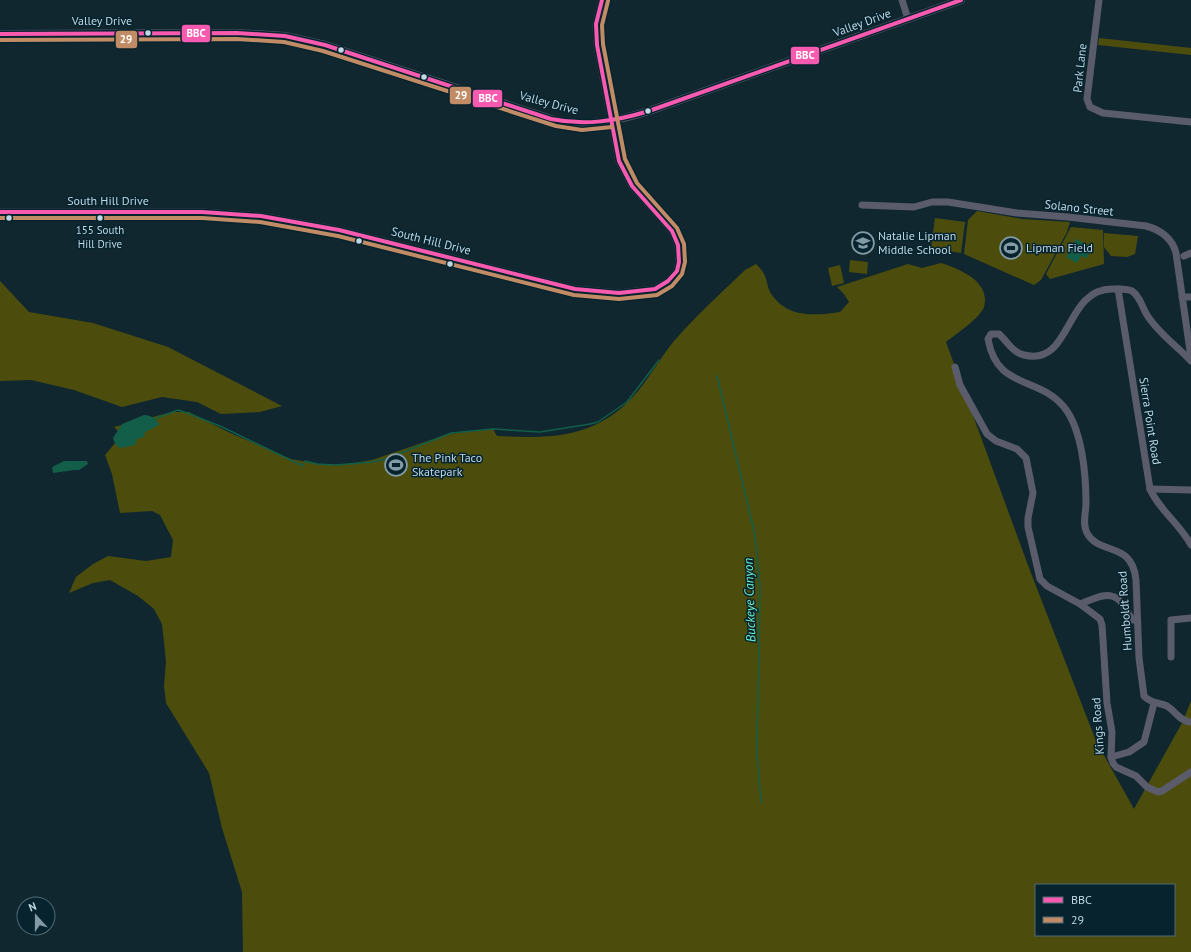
<svg xmlns="http://www.w3.org/2000/svg" width="1191" height="952" viewBox="0 0 1191 952" font-family="'PT Sans',sans-serif">
	<style>
		.green { fill: #4c4d0d; fill-rule: evenodd }
		.water { fill: #125e49 }
		.lines { fill: none; stroke-linecap: round; stroke-linejoin: round }
		.stream { stroke: #125e49; stroke-width: 1.5 }
		.minor { stroke: #5a5c6c; stroke-width: 7 }
		.major { stroke: #555c6d; stroke-width: 8 }
		.bus-1-casing { stroke: #07232e; stroke-width: 7 }
		.bus-2-casing { stroke: #07232e; stroke-width: 7 }
		.bus-1 { stroke: #f75aaf; stroke-width: 4 }
		.bus-2 { stroke: #c18c65; stroke-width: 4 }
		.bus-dot { fill: #bed8e4; stroke: #07232e; stroke-width: 1.5 }
		.labels { text-anchor: middle; stroke-width: 3; stroke-linejoin: round; paint-order: stroke }
		.bus-label { font-size: 11px; fill: #bed8e4; stroke: #07232e }
		.street-label { font-size: 12px; fill: #bed8e4; stroke: #07232e }
		.poi-label { font-size: 12px; fill: #bed8e4; stroke: #07232e; text-anchor: start }
		.water-label { font-size: 13px; font-style: italic; fill: #6ef3c6; stroke: #07232e }
		.line-badge { stroke: #07232e; stroke-width: 1.5 }
		.badge-label { font-size: 11px; text-anchor: middle; font-weight: bold; fill: #fff }
	</style>
	<rect width="100%" height="100%" fill="#102730"/>
	<!-- green -->
	<g class="green">
		<path d="M1099,38L1191,48V55L1098,45Z"/>
		<path d="M977,211L1022,219L1070,222L1067,232L1041,280L1034,285L964,254L968,220Z"/>
		<path d="M935,218L965,222L961,253L931,248Z"/>
		<path d="M1071,227L1103,230L1104,264L1050,279L1046,274Z"/>
		<path d="M1104,233L1138,236L1135,254L1127,257L1111,256L1104,247Z"/>
		<path d="M850,260L868,262L867,274L849,272Z"/>
		<path d="M941,263C959,269 991,281 984,307C981,317 955,335 946,342L1029,568L1096,741L1134,809L1182,723L1191,701V952H243L242,892L222,828L209,773L166,703L164,686L166,661L162,624L154,609L138,596L110,580L93,583L69,593L76,577L93,564L108,556L146,561L171,557L173,540L160,515L152,511L120,513L112,474L105,455L122,435L114,427L172,412H189L230,433L291,459L319,464L341,465L372,460L448,434L493,429L497,436C554,439 599,438 638,391C651,375 661,357 674,341C696,316 721,293 745,270L756,264C759,267 762,270 764,274C767,279 767,286 770,292C786,318 813,316 840,312L849,302L844,294L837,287L908,264L922,268ZM1036,885H1174V935H1036Z"/>
		<path d="M840,265L844,283L832,286L828,268Z"/>
		<path d="M0,281L29,312L93,323L168,347L282,406L260,412L221,414L197,402L162,397L122,407L74,390L31,380L0,381Z"/>
	</g>
	<!-- water -->
	<g class="water">
		<path d="M1076,239L1092,248L1087,258L1081,256L1077,263L1066,257Z"/>
		<path d="M144,415C150,415 158,419 159,425L145,432L144,437L137,439L135,445L120,448L115,444L113,438L122,424Z"/>
		<path d="M64,461H87L88,464L79,470C70,470 63,472 53,473L52,467Z"/>
	</g>
	<g class="lines">
		<!-- stream -->
		<g class="stream">
			<path d="M717,376L755,535L760,587L757,753L761,803"/>
			<path d="M154,419L178,410L187,413L220,426L303,466L305,461L317,464L336,465L372,462L386,459L451,433L493,429L540,432L590,424L598,422L627,402L659,360"/>
		</g>
		<!-- minor -->
		<g class="minor">
			<path d="M902,0L908,19"/>
			<path d="M1099,0L1087,99L1090,107L1103,113L1191,122"/>
			<path d="M862,205L914,207L932,202H948L1017,213L1068,217L1146,226C1161,230 1172,238 1176,253L1191,358"/>
			<path d="M0,212H202L261,216L339,230L575,289L619,293L655,289L668,281L677,271L679,262L678,245L672,231L632,186L619,161L597,45L596,24L602,0"/>
			<path d="M1184,256L1191,253"/>
			<path d="M1118,289L1150,489C1159,510 1180,524 1191,545"/>
			<path d="M1182,297H1191"/>
			<path d="M1191,361C1177,346 1158,333 1147,315C1142,307 1140,296 1132,291C1127,288 1118,289 1112,289C1064,289 1072,367 1024,355C1012,352 1007,341 999,334H991L988,339C997,390 1037,375 1064,407C1082,429 1086,474 1086,503C1086,512 1082,524 1087,533C1099,556 1132,540 1136,580L1139,658L1144,696C1151,704 1159,702 1167,706C1175,711 1181,722 1191,722"/>
			<path d="M955,367L960,385L987,434L996,441L1017,449L1026,458L1033,493L1028,518V527L1040,579L1047,586L1080,604C1092,600 1109,589 1120,601C1125,607 1128,614 1133,620H1137"/>
			<path d="M1150,489L1191,490"/>
			<path d="M1080,604L1100,619L1102,625L1107,703L1112,732L1111,757L1113,763L1116,767L1136,776L1147,787L1158,792L1162,791L1191,772"/>
			<path d="M1171,657V620L1191,618"/>
			<path d="M1111,757L1129,752L1144,742L1154,703"/>
		</g>
		<!-- major -->
		<path class="major" d="M0,34L237,33L285,36L325,45L551,119C585,128 617,121 649,111L961,0"/>
		<!-- bus-1 casing -->
		<g class="bus-1-casing">
			<g id="bus-1">
				<path d="M0,34L237,33L285,36L325,45L551,119C585,126 616,121 649,111L961,0"/>
				<path d="M0,212H202L261,216L339,230L575,289L619,293L655,289L668,281L677,271L679,262L678,245L672,231L632,186L619,161L597,45L596,24L602,0"/>
			</g>
		</g>
		<!-- bus-2 casing -->
		<g class="bus-2-casing">
			<g id="bus-2">
				<path d="M0,40L237,39L284,42L323,51L556,126L582,130L612,127"/>
				<path d="M0,218H202L260,222L338,236L574,295L619,299L657,295L672,286L682,274L685,262L684,244L677,228L637,183L625,159L603,44L602,25L608,1"/>
			</g>
		</g>
		<!-- bus-1 -->
		<use href="#bus-1" class="bus-1"/>
		<!-- bus-2 -->
		<use href="#bus-2" class="bus-2"/>
	</g>
	<!-- icons -->
	<defs>
		<g id="school-ring" transform="scale(1.15)"><circle r="9.5" fill="#07232e" stroke="#819aa5" stroke-width="1.5"/><path d="M0-5L7-2L0 1L-7-2ZM-4 1L0 2.5L4 1V4Q0 6-4 4Z" fill="#819aa5"/></g>
		<g id="stadium-ring" transform="scale(1.15)"><circle r="9.5" fill="#07232e" stroke="#819aa5" stroke-width="1.5"/><path d="M0-5a6.5 5 0 1 0 0 10a6.5 5 0 1 0 0-10ZM-3.5-1.8h7v3.6h-7Z" fill="#819aa5"/></g>
	</defs>
	<g fill-rule="evenodd">
		<use href="#school-ring" x="863" y="243"/>
		<use href="#stadium-ring" x="1011" y="248"/>
		<use href="#stadium-ring" x="396" y="465"/>
	</g>
	<!-- markers -->
	<g class="bus-dot">
		<circle cx="148" cy="33" r="3.5"/>
		<circle cx="341" cy="50" r="3.5"/>
		<circle cx="424" cy="77" r="3.5"/>
		<circle cx="648" cy="111" r="3.5"/>
		<circle cx="9" cy="218" r="3.5"/>
		<circle cx="100" cy="218" r="3.5"/>
		<circle cx="359" cy="241" r="3.5"/>
		<circle cx="450" cy="264" r="3.5"/>
	</g>
	<g class="labels">
		<!-- bus labels -->
		<g class="bus-label">
			<text x="100" y="234">155 South<tspan x="100" dy="14">Hill Drive</tspan></text>
		</g>
		<!-- street labels -->
		<g class="street-label">
			<text x="102" y="25">Valley Drive</text>
			<text transform="translate(862 23) rotate(-20)" y="4">Valley Drive</text>
			<text transform="translate(1080 68) rotate(-84)" y="4">Park Lane</text>
			<text transform="translate(549 103) rotate(15)" y="4">Valley Drive</text>
			<text x="108" y="205">South Hill Drive</text>
			<text transform="translate(1079 208) rotate(6)" y="4">Solano Street</text>
			<text transform="translate(431 241) rotate(14)" y="4">South Hill Drive</text>
			<text transform="translate(1150 421) rotate(81)" y="4">Sierra Point Road</text>
			<text transform="translate(1125 611) rotate(-94)" y="4">Humboldt Road</text>
			<text transform="translate(1098 726) rotate(-94)" y="4">Kings Road</text>
		</g>
		<!-- poi labels -->
		<g class="poi-label">
			<text x="878" y="240">Natalie Lipman<tspan x="878" dy="14">Middle School</tspan></text>
			<text x="1026" y="252">Lipman Field</text>
			<text x="412" y="462">The Pink Taco<tspan x="412" dy="14">Skatepark</tspan></text>
		</g>
		<!-- water labels -->
		<g class="water-label">
			<text transform="translate(749 600) rotate(-92)" y="5">Buckeye Canyon</text>
		</g>
	</g>
	<g class="line-badge">
		<rect x="181" y="24" width="30" height="19" rx="4" fill="#f75aaf"/>
		<rect x="115" y="30" width="23" height="19" rx="4" fill="#c18c65"/>
		<rect x="790" y="46" width="30" height="19" rx="4" fill="#f75aaf"/>
		<rect x="449" y="86" width="23" height="19" rx="4" fill="#c18c65"/>
		<rect x="472" y="89" width="31" height="19" rx="4" fill="#f75aaf"/>
	</g>
	<g class="badge-label">
		<text x="196" y="37">BBC</text>
		<text x="126" y="43">29</text>
		<text x="805" y="59">BBC</text>
		<text x="461" y="99">29</text>
		<text x="488" y="102">BBC</text>
	</g>
	<!-- legend -->
	<rect x="1035" y="884" width="140" height="52" fill="#07232e" stroke="#506b77"/>
	<rect x="1043" y="897" width="20" height="6" fill="#f75aaf" stroke="#506b77"/>
	<text x="1071" y="904" font-size="12" fill="#bed8e4">BBC</text>
	<rect x="1043" y="917" width="20" height="6" fill="#c18c65" stroke="#506b77"/>
	<text x="1071" y="924" font-size="12" fill="#bed8e4">29</text>
	<!-- north arrow -->
	<g transform="translate(36 916) rotate(339)"><circle r="19" fill="#07232e" stroke="#506b77"/>
	<path d="M0-3L7 15L0 10L-7 15Z" fill="#819aa5"/>
	<text y="-6" font-size="11" font-weight="bold" text-anchor="middle" fill="#bed8e4">N</text>
	</g>
</svg>
